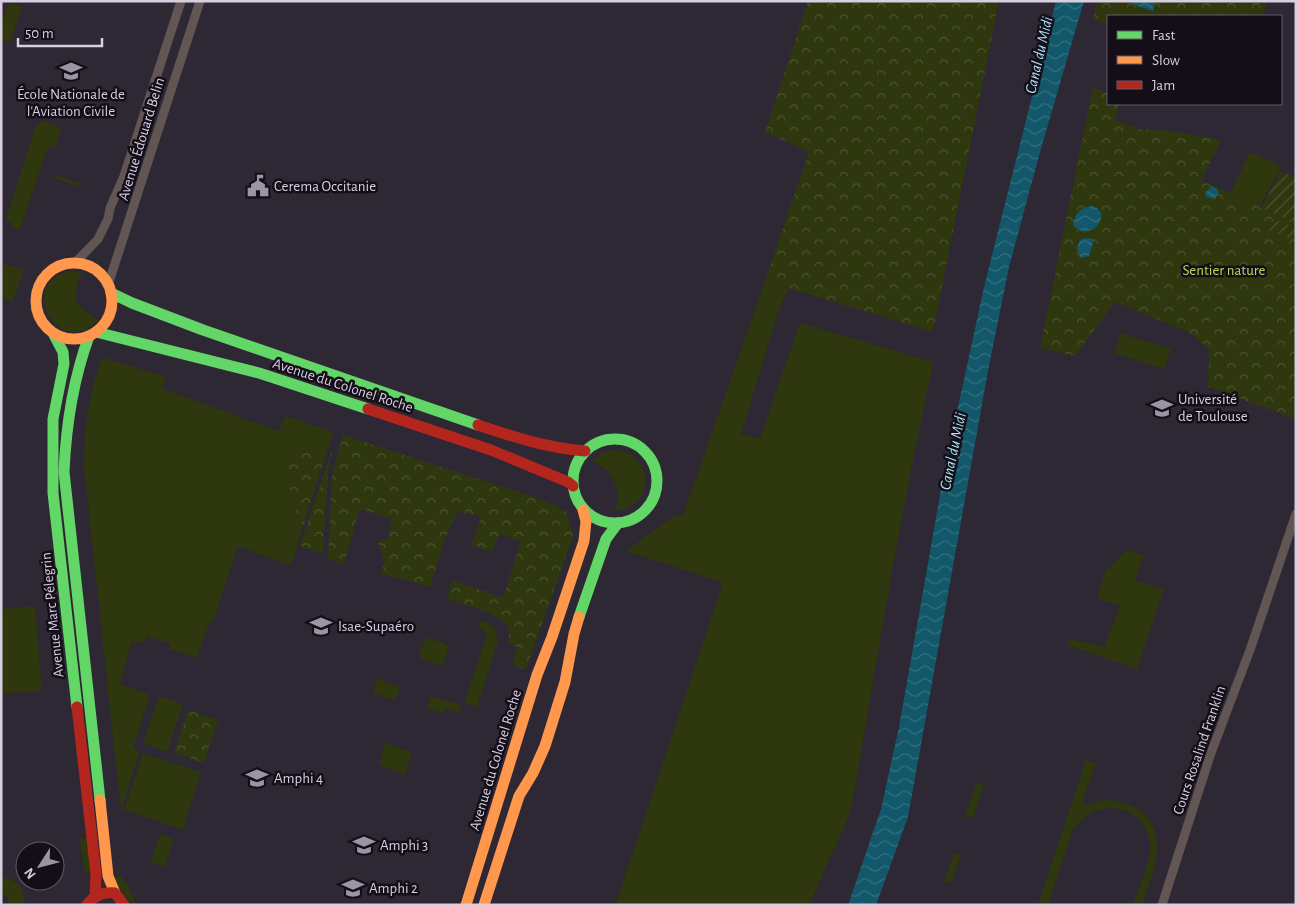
<svg xmlns="http://www.w3.org/2000/svg" width="1297" height="906" viewBox="0 0 1297 906" font-family="'Alegreya Sans',sans-serif">
	<style>
		.grass { fill: #2f370e }
		.forest { fill: url(#forest-crowns) }
		.garden { fill: url(#garden-furrows) }
		.water { fill: url(#water-waves) }
		.lines { fill: none; stroke-linecap: round; stroke-linejoin: round }
		.street { stroke: #615653; stroke-width: 9 }
		.fast { stroke: #63d668; stroke-width: 11 }
		.slow { stroke: #ff974d; stroke-width: 11 }
		.jam { stroke: #b3261e; stroke-width: 11 }
		.labels { text-anchor: middle; stroke-width: 5; stroke-linejoin: round; paint-order: stroke }
		.poi-label { font-size: 15px; fill: #d7cfdf; stroke: #140e19; text-anchor: start }
		.street-label { font-size: 15px; fill: #d7cfdf; stroke: #140e19 }
		.park-label { font-size: 15px; fill: #bbd759; stroke: #140e19 }
		.water-label { font-size: 16px; font-style: italic; fill: #abe3f4; stroke: #140e19 }
	</style>
	<defs>
		<pattern id="forest-crowns" width="20" height="18" patternUnits="userSpaceOnUse" patternTransform="scale(1.25)"><rect width="20" height="18" fill="#2f370e"/><path d="M2 6a3 3 0 1 1 6 0M12 15a3 3 0 1 1 6 0" fill="none" stroke="#4c5331"/></pattern>
		<pattern id="garden-furrows" width="10" height="10" patternUnits="userSpaceOnUse" patternTransform="scale(1.25)"><rect width="10" height="10" fill="#2f370e"/><path d="M-1 1l2-2M0 10L10 0M9 11l2-2" fill="none" stroke="#4c5331"/></pattern>
		<pattern id="water-waves" width="16" height="10" patternUnits="userSpaceOnUse" patternTransform="scale(1.25)"><rect width="16" height="10" fill="#12586a"/><path d="M0 5q4-4 8 0t8 0" fill="none" stroke="#346f7f"/></pattern>
	</defs>
	<rect width="100%" height="100%" fill="#2e2734"/>
	<!-- grass -->
	<g class="grass">
		<path d="M9,3L22,7L10,43L1,40V22Z"/>
		<path d="M43,121L61,128L55,148L48,147L20,230L11,227L13,223L5,221L35,128L39,123Z"/>
		<path d="M1250,152L1282,166L1260,206L1230,194Z"/>
		<path d="M55,175L82,184L81,187L53,178Z"/>
		<path d="M1,263L24,270L13,301L1,298Z"/>
		<path d="M70,271L83,273C68,298 77,306 98,320C61,361 14,285 70,271Z"/>
		<path d="M765,281L788,289L778,312L741,435L760,438L800,323L933,362L911,470L891,577L851,811L809,905H615L723,583L626,551L672,517L683,515Z"/>
		<path d="M1120,333L1171,349L1164,369L1114,353Z"/>
		<path d="M102,357L166,377L163,389L279,431L285,416L333,432L326,455L291,448L295,513L303,526L291,566L238,546L213,622L210,621L197,658L169,649L171,644L147,636L144,643L132,641L120,684L150,695L133,748L140,751L121,812L84,466C84,426 89,394 102,357Z"/>
		<path d="M613,450C654,451 659,505 615,511C619,496 618,481 606,470C602,466 596,464 592,461L601,453Z"/>
		<path d="M1127,550L1144,555L1135,580L1164,589L1137,669L1067,645L1070,639L1104,647L1120,606L1097,598L1106,571Z"/>
		<path d="M35,606L42,691L1,694V609Z"/>
		<path d="M480,621L489,624L495,629L498,641L477,707L464,703L487,633L478,628Z"/>
		<path d="M428,637L449,646L443,666L421,659L420,650Z"/>
		<path d="M377,678L400,687L395,700L373,693Z"/>
		<path d="M159,696L183,704L167,752L143,743Z"/>
		<path d="M431,696L461,705L460,713L445,707L443,714L427,708Z"/>
		<path d="M385,743L412,752L405,775L379,765Z"/>
		<path d="M143,753L201,772L183,830L124,810Z"/>
		<path d="M1086,760L1096,763L1082,804L1087,805C1101,798 1113,799 1128,804C1135,806 1142,811 1147,817C1169,843 1151,877 1142,905H1133C1139,887 1154,856 1149,838C1139,799 1089,799 1072,832L1048,905H1038Z"/>
		<path d="M977,782L984,784L973,818L965,816Z"/>
		<path d="M160,834L174,839L165,867L151,862Z"/>
		<path d="M89,837L93,871H84L80,839Z"/>
		<path d="M954,853L961,855L951,884L944,881Z"/>
		<path d="M121,876L131,892L136,905H132L112,878Z"/>
		<path d="M1,877C16,879 28,889 23,905H8V895H1Z"/>
	</g>
	<!-- forest -->
	<g class="forest">
		<path d="M808,1H999L933,332L765,281L809,152L765,132Z"/>
		<path d="M1097,1H1267L1263,16H1108V24L1093,20Z"/>
		<path d="M1093,87L1108,93V104H1119L1114,120L1140,129L1171,131L1221,140L1201,181L1229,192L1230,194L1296,222V419L1208,387L1209,349L1188,332L1115,302L1075,356L1040,348Z"/>
		<path d="M343,435L540,499L566,511L573,536L526,670L513,665L517,647L508,643C514,620 495,616 478,609C468,606 457,602 447,599L452,580L503,598L521,541L499,534L492,552L471,545L481,517L458,511L445,539L430,587L380,573L384,565L380,545L377,543L382,539L388,540L392,519L365,510L359,511L344,564L328,559L332,474Z"/>
		<path d="M334,443L328,473L323,554L300,546Z"/>
		<path d="M290,448L326,455L303,526C288,502 288,475 290,448Z"/>
		<path d="M188,710L218,720L204,763L174,753Z"/>
	</g>
	<!-- garden -->
	<g class="garden">
		<path d="M1280,172L1296,177V222L1276,215L1262,207Z"/>
		<path d="M1276,220L1296,228V240L1269,231Z"/>
	</g>
	<!-- water -->
	<g class="water">
		<path d="M1056,1H1084L1040,152L1009,267L988,371L908,817L876,905H848L881,809L899,727L945,467L984,287Z"/>
		<path d="M1133,1H1155L1153,11L1132,4Z"/>
		<path d="M1212,186L1217,189L1219,193L1213,199L1205,196L1206,192Z"/>
		<path d="M1093,206L1097,208L1101,213C1101,216 1101,219 1100,222C1094,233 1079,235 1073,224C1075,213 1081,207 1093,206Z"/>
		<path d="M1085,238L1094,239L1089,256L1080,258L1077,248L1080,240Z"/>
	</g>
	<g class="lines">
		<!-- street -->
		<g class="street">
			<path d="M75,263L98,239L108,219L110,208L124,176L181,1"/>
			<path d="M108,285L200,1"/>
			<path d="M1162,905L1211,753L1250,650L1296,514"/>
		</g>
		<!-- fast -->
		<g class="fast">
			<path d="M111,293L132,303L203,330L478,425"/>
			<path d="M96,332L259,373L368,409"/>
			<path d="M54,335L63,352L64,364L53,419V493L77,707"/>
			<path d="M89,336C73,380 66,425 64,472L100,800"/>
			<circle cx="615" cy="481" r="42"/>
			<path d="M579,617L606,539L618,523"/>
		</g>
		<!-- slow -->
		<g class="slow">
			<circle cx="74" cy="301" r="38"/>
			<path d="M100,800L108,876L115,893"/>
			<path d="M466,905L537,675L552,637L584,541L586,521L583,510"/>
			<path d="M484,905L519,796L533,773L545,746L565,682L574,634L579,617"/>
		</g>
		<!-- jam -->
		<g class="jam">
			<path d="M368,409L491,450L568,482L573,486"/>
			<path d="M478,425C513,437 548,448 585,451"/>
			<path d="M77,707L96,874L95,895"/>
			<path d="M87,905C94,895 103,892 115,893L124,905"/>
		</g>
	</g>
	<!-- icons -->
	<defs>
		<g id="university-bare" transform="scale(1.725)"><path d="M0-5L7-2L0 1L-7-2ZM-4 1L0 2.5L4 1V4Q0 6-4 4Z" fill="#9c94a3" stroke="#140e19" stroke-width="2.5" paint-order="stroke"/></g>
		<g id="civic-bare" transform="scale(1.725)"><path d="M-.6-6.5H3V-4.5H.6V-3L4-1V1h2V6H-6V1h2V-1L-.6-3ZM-1.2 2.5V6h2.4V2.5Z" fill="#9c94a3" stroke="#140e19" stroke-width="2.5" paint-order="stroke"/></g>
	</defs>
	<g fill-rule="evenodd">
		<use href="#university-bare" x="71" y="71"/>
		<use href="#civic-bare" x="258" y="186"/>
		<use href="#university-bare" x="1162" y="408"/>
		<use href="#university-bare" x="321" y="626"/>
		<use href="#university-bare" x="257" y="778"/>
		<use href="#university-bare" x="364" y="845"/>
		<use href="#university-bare" x="353" y="888"/>
	</g>
	<g class="labels">
		<!-- poi labels -->
		<g class="poi-label">
			<text x="71" y="99" text-anchor="middle">École Nationale de<tspan x="71" dy="17">l'Aviation Civile</tspan></text>
			<text x="274" y="191">Cerema Occitanie</text>
			<text x="1178" y="404">Université<tspan x="1178" dy="17">de Toulouse</tspan></text>
			<text x="338" y="631">Isae-Supaéro</text>
			<text x="274" y="783">Amphi 4</text>
			<text x="380" y="850">Amphi 3</text>
			<text x="369" y="893">Amphi 2</text>
		</g>
		<!-- street labels -->
		<g class="street-label">
			<text transform="translate(141 139) rotate(-73)" y="5">Avenue Édouard Belin</text>
			<text transform="translate(343 385) rotate(18)" y="5">Avenue du Colonel Roche</text>
			<text transform="translate(52 615) rotate(-96)" y="5">Avenue Marc Pélegrin</text>
			<text transform="translate(1199 750) rotate(-71)" y="5">Cours Rosalind Franklin</text>
			<text transform="translate(495 760) rotate(-73)" y="5">Avenue du Colonel Roche</text>
		</g>
		<!-- park labels -->
		<g class="park-label">
			<text x="1224" y="275">Sentier nature</text>
		</g>
		<!-- water labels -->
		<g class="water-label">
			<text transform="translate(1038 55) rotate(-77)" y="6">Canal du Midi</text>
			<text transform="translate(952 451) rotate(-78)" y="6">Canal du Midi</text>
		</g>
	</g>
	<!-- border -->
	<rect width="1297" height="906" fill="none" stroke="#d7cfdf" stroke-width="5"/>
	<!-- legend -->
	<rect x="1107" y="15" width="175" height="90" fill="#140e19" stroke="#625b68"/>
	<rect x="1117" y="31" width="25" height="8" fill="#63d668" stroke="#625b68"/>
	<text x="1152" y="40" font-size="15" fill="#d7cfdf">Fast</text>
	<rect x="1117" y="56" width="25" height="8" fill="#ff974d" stroke="#625b68"/>
	<text x="1152" y="65" font-size="15" fill="#d7cfdf">Slow</text>
	<rect x="1117" y="81" width="25" height="8" fill="#b3261e" stroke="#625b68"/>
	<text x="1152" y="90" font-size="15" fill="#d7cfdf">Jam</text>
	<!-- north arrow -->
	<g transform="translate(40 866) rotate(234)"><circle r="24" fill="#140e19" stroke="#625b68"/>
	<path d="M0-4L9 19L0 12L-9 19Z" fill="#9c94a3"/>
	<text y="-8" font-size="14" font-weight="bold" text-anchor="middle" fill="#d7cfdf">N</text>
	</g>
	<!-- scale -->
	<path d="M18 38v8h84v-8" fill="none" stroke="#d7cfdf" stroke-width="2.5"/>
	<text x="25" y="38" font-size="15" fill="#d7cfdf" stroke="#140e19" stroke-width="4" paint-order="stroke">50 m</text>
</svg>
